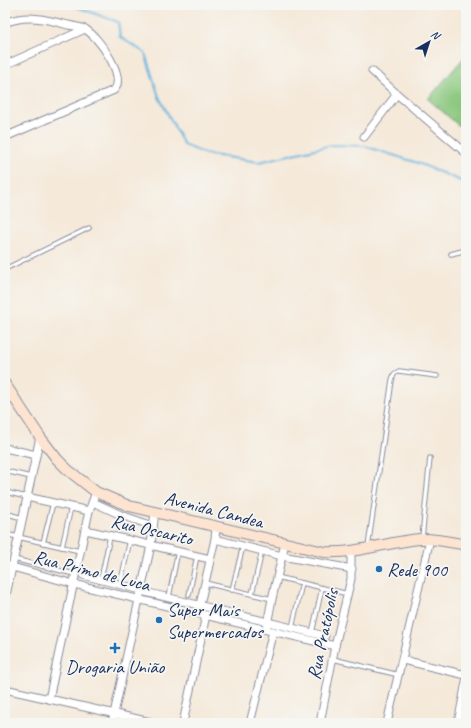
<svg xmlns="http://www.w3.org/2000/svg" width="471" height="728" viewBox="0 0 471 728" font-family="Caveat,sans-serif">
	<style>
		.green { fill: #8bc87f; stroke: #537c6e }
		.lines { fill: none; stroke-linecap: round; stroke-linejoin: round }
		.stream { stroke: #63b3de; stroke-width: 2 }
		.service-casing { stroke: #888c9c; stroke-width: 5.5 }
		.minor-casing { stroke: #888c9c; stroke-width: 9 }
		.secondary-casing { stroke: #888c9c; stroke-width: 12 }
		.service { stroke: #fff; stroke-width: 3.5 }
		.minor { stroke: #fff; stroke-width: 7 }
		.secondary { stroke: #fde4d1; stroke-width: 10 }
		.poi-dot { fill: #1f6fb2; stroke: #f6f6f2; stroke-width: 1.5 }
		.labels { text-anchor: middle; stroke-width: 3.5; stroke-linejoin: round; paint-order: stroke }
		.street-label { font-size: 19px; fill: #1b2f5e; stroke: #f6f6f2 }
		.poi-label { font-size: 19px; fill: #1b2f5e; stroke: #f6f6f2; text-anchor: start }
	</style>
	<rect width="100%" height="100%" fill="#f6f6f2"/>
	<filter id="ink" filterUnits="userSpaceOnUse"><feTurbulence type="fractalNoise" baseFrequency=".025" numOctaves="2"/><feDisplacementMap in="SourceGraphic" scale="8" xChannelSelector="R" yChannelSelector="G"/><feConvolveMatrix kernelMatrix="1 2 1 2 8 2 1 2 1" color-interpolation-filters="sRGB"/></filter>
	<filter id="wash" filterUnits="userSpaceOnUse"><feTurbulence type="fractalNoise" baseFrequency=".012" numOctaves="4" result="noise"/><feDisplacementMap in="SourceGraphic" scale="16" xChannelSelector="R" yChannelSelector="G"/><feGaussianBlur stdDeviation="0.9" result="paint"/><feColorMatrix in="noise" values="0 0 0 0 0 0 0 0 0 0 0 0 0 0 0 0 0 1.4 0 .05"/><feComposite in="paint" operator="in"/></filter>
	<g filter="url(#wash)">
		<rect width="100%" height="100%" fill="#f5e9d9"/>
		<!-- green -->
		<path class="green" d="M466,55V132L428,99Z"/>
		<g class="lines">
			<!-- stream -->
			<path class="stream" d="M71,5L118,22L120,37L145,53L159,97L184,145L206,154L259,162L332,145L364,146L418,163L466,183"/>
		</g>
	</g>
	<g filter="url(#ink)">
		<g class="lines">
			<!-- service casing -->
			<g class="service-casing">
				<g id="service">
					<path d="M451,254L466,250"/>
					<path d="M5,269L89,228"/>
					<path d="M5,471L31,477"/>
					<path d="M5,492L27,497"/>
					<path d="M5,513L22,518"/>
					<path d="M5,534L80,551"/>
					<path d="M422,538L430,458"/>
					<path d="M43,543L53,503"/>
					<path d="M62,547L71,507"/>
					<path d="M368,547L392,380L394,374L399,371L437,376"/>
					<path d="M14,559L74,574V573"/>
					<path d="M277,577L348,594"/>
					<path d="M101,579L110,536"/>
					<path d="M205,583L272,599"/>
					<path d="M120,585L130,540"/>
					<path d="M232,590L243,546"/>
					<path d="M252,594L262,551"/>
					<path d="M189,595L197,556"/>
					<path d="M169,597L178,551"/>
					<path d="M292,628L302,583"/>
					<path d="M312,633L322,588"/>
					<path d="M333,659L399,675"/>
				</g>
			</g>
			<!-- minor casing -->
			<g class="minor-casing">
				<g id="minor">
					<path d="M5,23C26,14 46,19 68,25C73,26 80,27 85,29C99,37 127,77 114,90L5,137"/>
					<path d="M5,65L85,29"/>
					<path d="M372,71L397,94L466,153"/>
					<path d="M364,137L397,94"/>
					<path d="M5,448L36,455"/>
					<path d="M27,497L89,511"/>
					<path d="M93,502L121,515L153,526"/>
					<path d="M86,530L210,559"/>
					<path d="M215,539L282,556L352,569"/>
					<path d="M5,565L74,584L335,646"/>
					<path d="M83,575L141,590"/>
					<path d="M145,592L325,636"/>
					<path d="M5,600L40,437"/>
					<path d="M199,609L215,539L216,527"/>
					<path d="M267,625L272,599L285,543"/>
					<path d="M403,660L466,675"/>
					<path d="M5,689L155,723"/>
					<path d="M49,699L89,511L96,492"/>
					<path d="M112,723L151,545L155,512"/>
					<path d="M183,723L206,615"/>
					<path d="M250,723L273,631"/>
					<path d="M320,723L335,646L351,579V552"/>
					<path d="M387,723L430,539"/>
					<path d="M458,723L466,682"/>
				</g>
			</g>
			<!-- secondary casing -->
			<g class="secondary-casing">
				<path id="secondary" d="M5,384L40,437L57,459L68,470L96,492L129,506L324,552C357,554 387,542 420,539C435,538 451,542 466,545"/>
			</g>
			<!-- service -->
			<use href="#service" class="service"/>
			<!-- minor -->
			<use href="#minor" class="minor"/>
			<!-- secondary -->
			<use href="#secondary" class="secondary"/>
		</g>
	</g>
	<!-- markers -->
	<g class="poi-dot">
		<circle cx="379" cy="569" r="4"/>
		<circle cx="159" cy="620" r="4"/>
		<path d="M113 642h4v4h4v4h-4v4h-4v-4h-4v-4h4z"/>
	</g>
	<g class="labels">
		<!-- street labels -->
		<g class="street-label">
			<text transform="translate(214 509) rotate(14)" y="7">Avenida Candea</text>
			<text transform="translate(152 529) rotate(13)" y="7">Rua Oscarito</text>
			<text transform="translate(92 570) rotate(14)" y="7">Rua Primo de Luca</text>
			<text transform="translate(322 634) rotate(-78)" y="7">Rua Pratópolis</text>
		</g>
		<!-- poi labels -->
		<g class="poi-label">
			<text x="387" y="576">Rede 900</text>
			<text x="167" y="616">Super Mais<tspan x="167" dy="22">Supermercados</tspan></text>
			<text x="115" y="673" text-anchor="middle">Drogaria União</text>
		</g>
	</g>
	<!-- margin -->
	<rect width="471" height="728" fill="none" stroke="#f6f6f2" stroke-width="20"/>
	<!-- north arrow -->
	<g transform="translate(429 42) rotate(39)" stroke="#f6f6f2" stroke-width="3" paint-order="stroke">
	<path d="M0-3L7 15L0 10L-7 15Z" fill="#1b2f5e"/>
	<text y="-6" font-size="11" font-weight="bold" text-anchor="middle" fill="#1b2f5e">N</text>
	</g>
</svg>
